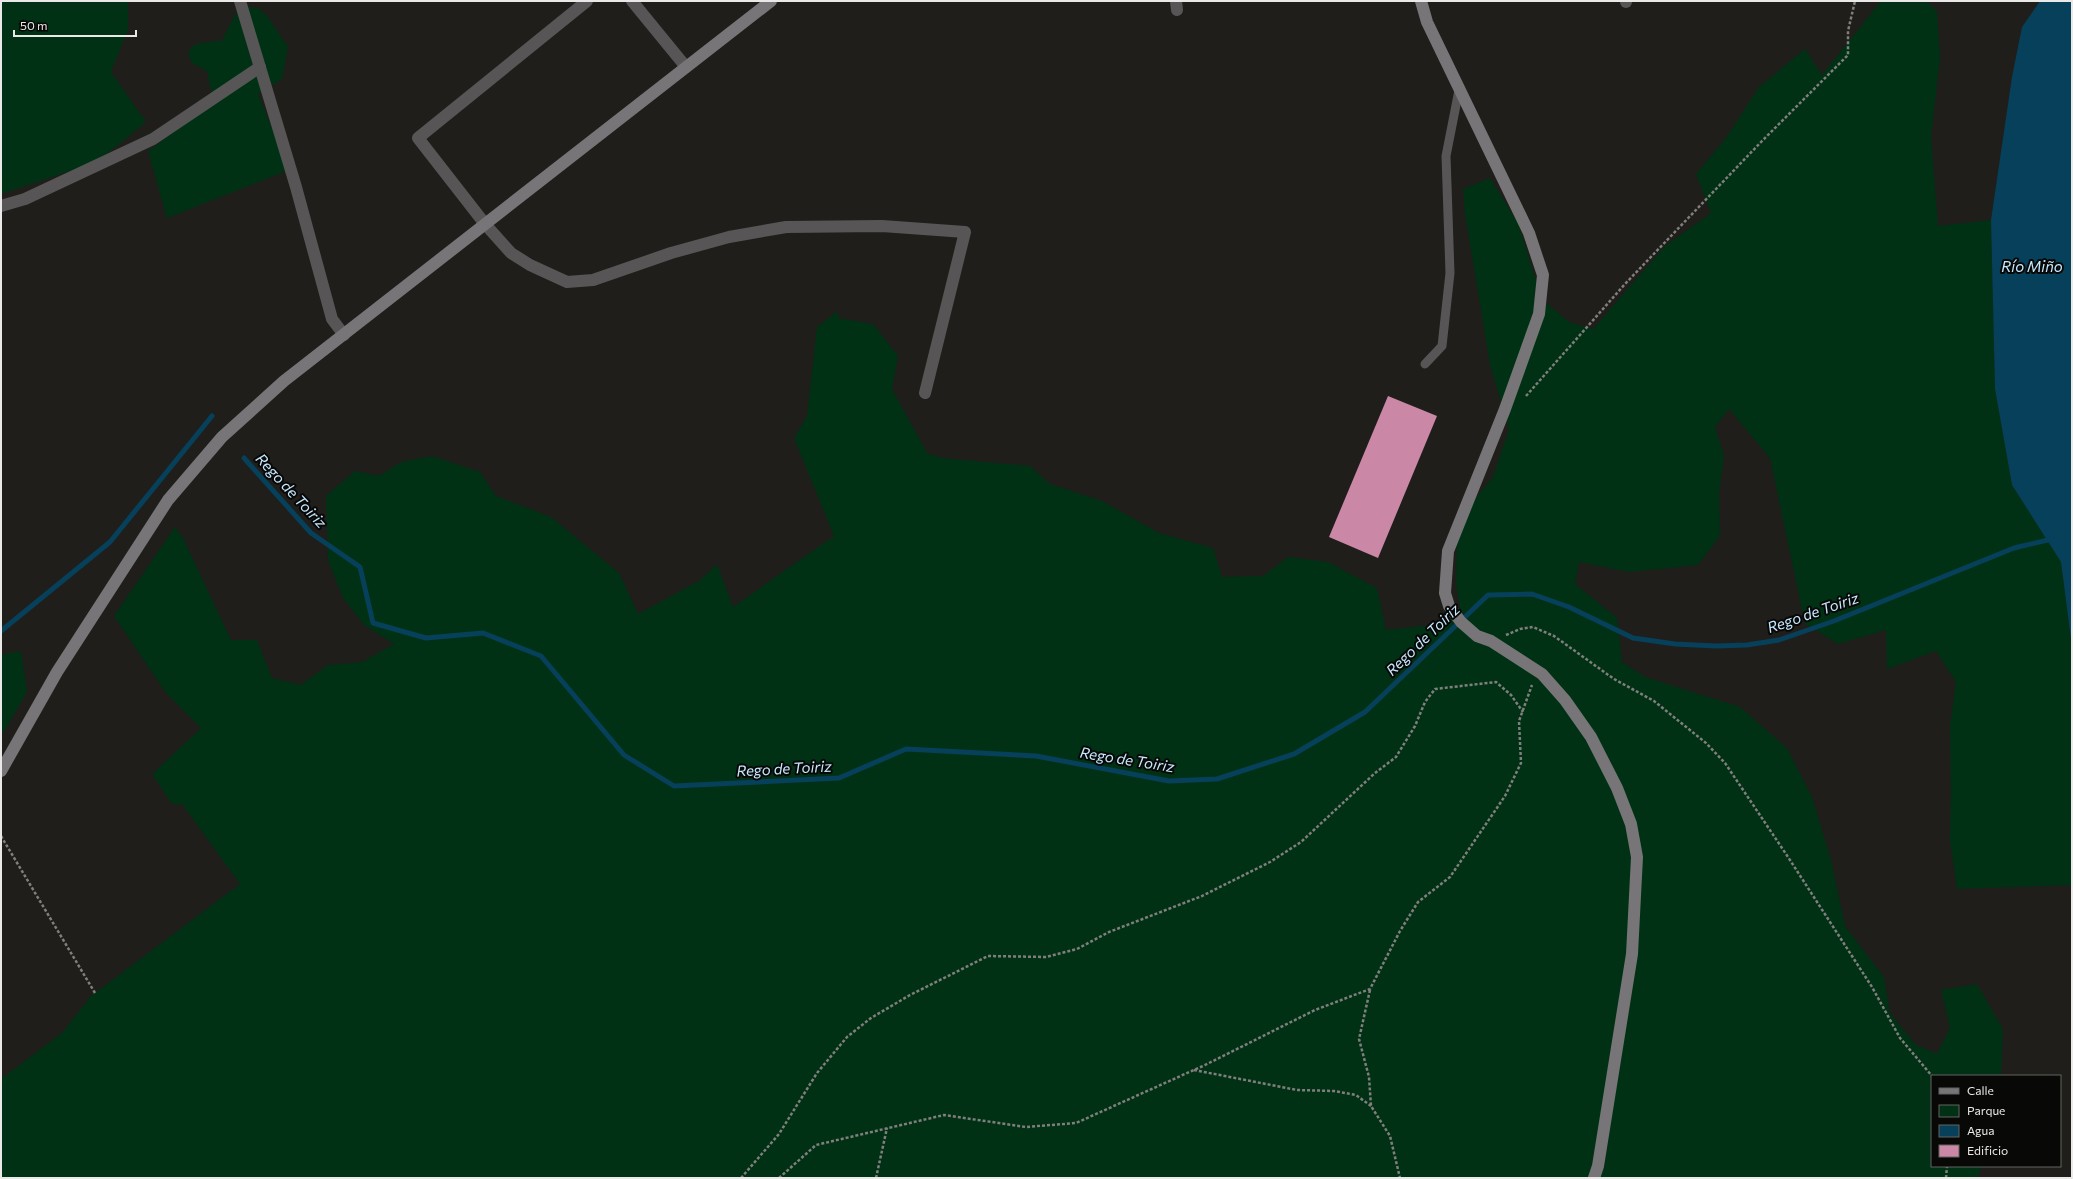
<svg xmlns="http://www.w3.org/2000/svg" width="2073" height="1179" viewBox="0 0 2073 1179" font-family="Commissioner,sans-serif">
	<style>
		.green { fill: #003115 }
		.water { fill: #06405a }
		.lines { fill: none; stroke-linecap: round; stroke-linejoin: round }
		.stream { stroke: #06405a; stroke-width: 5 }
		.building { fill: #ca88a6 }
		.path { stroke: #807f7d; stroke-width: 2.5; stroke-dasharray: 3 2; stroke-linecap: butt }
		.lane { stroke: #575556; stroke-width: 9 }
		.street { stroke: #575556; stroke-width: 12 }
		.secondary { stroke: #777577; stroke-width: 12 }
		.labels { text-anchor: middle; stroke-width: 4; stroke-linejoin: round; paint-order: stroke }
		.water-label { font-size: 15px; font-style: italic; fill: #c6e9ff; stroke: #080807 }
	</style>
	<rect width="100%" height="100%" fill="#1f1e1b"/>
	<!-- green -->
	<g class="green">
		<path d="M1,1H128V29L111,72L146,122L97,162L1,194Z"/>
		<path d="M1881,1H1927L1937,11L1940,58L1931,137L1938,226L1991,220L1995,389L2012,485L2061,561L2072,647V885L1957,889L1950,840L1951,791L1950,726L1956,682L1936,651L1887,669L1886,630L1838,644L1805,624L1770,458L1729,409L1715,427L1724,456L1719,492L1720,536L1698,565L1630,572L1579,562L1575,584L1617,618L1622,662L1645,677L1740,707L1787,748L1812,797L1831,860L1845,926L1884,977L1890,1013L1915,1044L1937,1054L1950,1028L1941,990L1977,984L2003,1029L2001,1076H1932V1166H1981L1978,1178H1V1079L62,1033L91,996L240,884L182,804H172L152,774L201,728L166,693L114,616L175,527L183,538L231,640H257L272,678L301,685L328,665L362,662L394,644L364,625L343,598L328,560L326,496L355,471L379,476L401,462L432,456L480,472L496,496L551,517L619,573L638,614L699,581L717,564L733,607L834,536L794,438L807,416L817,327L838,311V318L873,324L898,356L892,389L927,453L941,458L1030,466L1050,484L1102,501L1159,533L1213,548L1222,577L1263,576L1288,557L1328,562L1377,588L1386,630L1431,625L1461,613L1456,584L1457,537L1471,504L1493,477L1509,429L1490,365L1465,214L1463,189L1490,178L1518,223L1542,299L1569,322L1593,329L1665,246L1711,213L1696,174L1726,138L1759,87L1805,49L1822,75Z"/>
		<path d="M240,5L258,8L268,17L288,47L282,79L258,94L289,170L167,218L148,151L184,125L213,99L207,71L192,63L188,52L195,44L223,40C227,27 235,18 240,5Z"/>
		<path d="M21,651L27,692L1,736V655Z"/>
	</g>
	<!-- water -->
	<path class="water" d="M2040,1H2072V647L2061,562L2012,485L1995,389L1991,220L2012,77L2022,27Z"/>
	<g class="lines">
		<!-- stream -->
		<g class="stream">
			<path d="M244,458L311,533L360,567L373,623L426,638L483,633L541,656L624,755L674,786L839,778L906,749L1036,756L1169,781L1217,779L1294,754L1365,712L1488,595L1532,594L1569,607L1633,638L1675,644L1716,646L1747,645L1779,640L1834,621L2014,548L2052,539"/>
			<path d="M1,631L110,542L212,416"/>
		</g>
	</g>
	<!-- building -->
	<path class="building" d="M1388,396L1437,416L1378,558L1329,537Z"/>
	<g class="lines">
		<!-- path -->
		<g class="path">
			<path d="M1526,396L1625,284L1762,141L1848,55V31L1855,1"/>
			<path d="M1506,635L1520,629L1533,627L1554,636L1614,679L1654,701L1706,743L1725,763L1788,857L1872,987L1900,1038L1932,1076"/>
			<path d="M1,836L95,993"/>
			<path d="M1370,990L1359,1039L1369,1077L1371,1106L1390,1136L1400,1178"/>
			<path d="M1194,1070L1297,1090L1334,1091L1356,1095L1371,1106"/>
			<path d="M741,1178L779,1134L817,1073L847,1037L871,1018L910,995L988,956L1046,957L1077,949L1109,932L1202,896L1270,862L1301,842L1375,773L1396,757L1415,726L1425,702L1435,689L1496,682L1511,695L1523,712"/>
			<path d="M779,1178L816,1145L944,1115L1026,1127L1076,1123L1205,1065L1315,1010L1370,989L1400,931L1418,902L1450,877L1505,796L1521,763L1519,721L1532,685"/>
			<path d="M876,1178L887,1128"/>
			<path d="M1946,1178L1947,1166"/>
		</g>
		<!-- lane -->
		<path class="lane" d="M1425,364L1442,346L1450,273L1446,156L1459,90"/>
		<!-- street -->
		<g class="street">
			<path d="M240,1L296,187L332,319L344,335"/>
			<path d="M587,1L418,138L485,224L511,253L530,265L567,282L593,280L671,253L729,237L786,227L882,226L965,232L925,393"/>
			<path d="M632,1L686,67"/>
			<path d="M1176,1L1177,10"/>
			<path d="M1626,1V2"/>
			<path d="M1,206L25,199L153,139L260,67"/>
		</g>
		<!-- secondary -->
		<g class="secondary">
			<path d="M1421,1L1427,22L1529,233L1543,275L1539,314L1505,409L1448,551L1445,593L1449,606L1461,622L1477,636L1491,641L1542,674L1565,700L1591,737L1617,788L1631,824L1637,857L1632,954L1598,1166L1594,1178"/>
			<path d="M1,771L57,672L168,500L222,437L284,381L771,1"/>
		</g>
	</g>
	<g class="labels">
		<!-- water labels -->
		<g class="water-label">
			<text x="2032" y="272">Río Miño</text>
			<text transform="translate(291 491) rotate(47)" y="5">Rego de Toiriz</text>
			<text transform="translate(1813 613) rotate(-19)" y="5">Rego de Toiriz</text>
			<text transform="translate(1423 640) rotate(-44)" y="5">Rego de Toiriz</text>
			<text transform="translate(1127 760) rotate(9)" y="5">Rego de Toiriz</text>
			<text transform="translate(784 769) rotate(-3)" y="5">Rego de Toiriz</text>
		</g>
	</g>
	<!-- border -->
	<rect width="2073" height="1179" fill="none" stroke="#eae9e7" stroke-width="4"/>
	<!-- legend -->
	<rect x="1931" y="1075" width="130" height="92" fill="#080807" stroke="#626261"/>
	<rect x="1939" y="1088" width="20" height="6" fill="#777577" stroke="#626261"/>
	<text x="1967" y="1095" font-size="12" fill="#eae9e7">Calle</text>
	<rect x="1939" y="1105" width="20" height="12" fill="#003115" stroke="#626261"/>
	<text x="1967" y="1115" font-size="12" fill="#eae9e7">Parque</text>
	<rect x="1939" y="1125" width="20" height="12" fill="#06405a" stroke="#626261"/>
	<text x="1967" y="1135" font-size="12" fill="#eae9e7">Agua</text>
	<rect x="1939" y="1145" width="20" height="12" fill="#ca88a6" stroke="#626261"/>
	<text x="1967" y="1155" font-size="12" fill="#eae9e7">Edificio</text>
	<!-- scale -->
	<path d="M14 30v6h122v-6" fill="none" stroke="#eae9e7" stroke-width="2"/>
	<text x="20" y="30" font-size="12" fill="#eae9e7" stroke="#080807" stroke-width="3" paint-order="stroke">50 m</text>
</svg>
